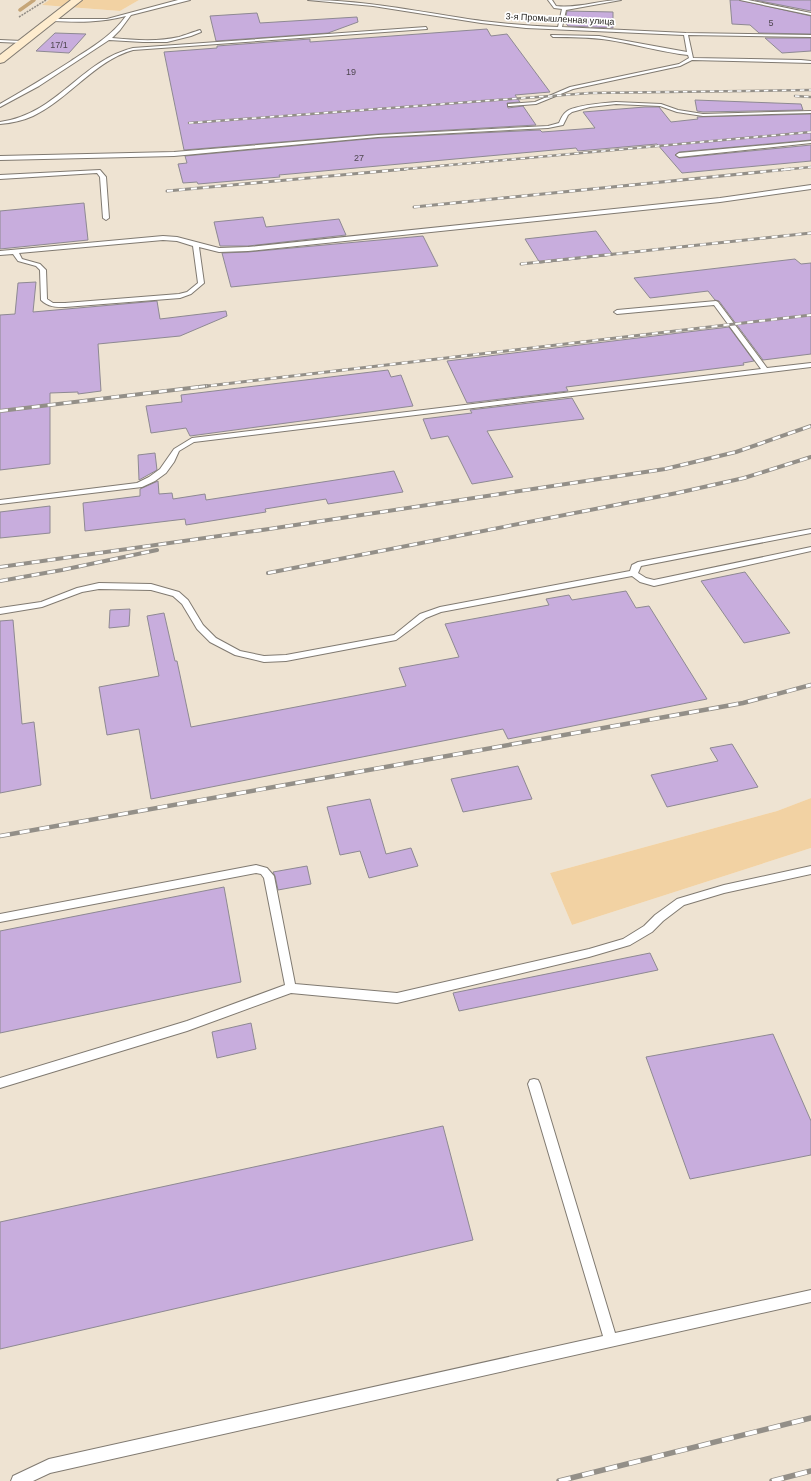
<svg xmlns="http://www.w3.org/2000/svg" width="811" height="1481" viewBox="0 0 811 1481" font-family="Helvetica,sans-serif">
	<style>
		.built { fill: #eee3d2 }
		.green { fill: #f2d2a3 }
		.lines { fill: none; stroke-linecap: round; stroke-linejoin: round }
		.stream { stroke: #c6a678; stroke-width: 3.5 }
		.building { fill: #c8addd; stroke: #8e8992 }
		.service-casing { stroke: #807a71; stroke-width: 2 }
		.secondary-casing { stroke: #807a71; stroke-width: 2 }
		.path { stroke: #918c85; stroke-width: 1.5; stroke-dasharray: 2 1; stroke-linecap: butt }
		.service { fill: #fff; fill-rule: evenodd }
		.secondary { fill: #feecce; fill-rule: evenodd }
		.rail-far4-casing { stroke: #938f88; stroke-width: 2.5 }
		.rail-far3-casing { stroke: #938f88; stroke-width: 3 }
		.rail-far2-casing { stroke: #938f88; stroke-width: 4 }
		.rail-far1-casing { stroke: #938f88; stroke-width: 4.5 }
		.rail-casing { stroke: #938f88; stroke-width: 5.5 }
		.rail-far4 { stroke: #fff; stroke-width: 1.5; stroke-dasharray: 4.5; stroke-linecap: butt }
		.rail-far3 { stroke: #fff; stroke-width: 2; stroke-dasharray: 6; stroke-linecap: butt }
		.rail-far2 { stroke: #fff; stroke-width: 2.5; stroke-dasharray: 8; stroke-linecap: butt }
		.rail-far1 { stroke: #fff; stroke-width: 3; stroke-dasharray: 10; stroke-linecap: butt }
		.rail { stroke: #fff; stroke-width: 4; stroke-dasharray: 12; stroke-linecap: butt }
		.labels { text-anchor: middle; stroke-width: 3.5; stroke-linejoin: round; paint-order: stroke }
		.far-street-label { font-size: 9px; fill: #272521; stroke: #fff }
		.number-label { font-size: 9px; fill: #4f4750 }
	</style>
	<rect width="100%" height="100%" fill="#f5eee4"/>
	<!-- built -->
	<path class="built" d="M0,0H49L43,5L120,11L139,0H811V798L777,811L550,873L572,925L811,848V1481H0Z"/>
	<!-- green -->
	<g class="green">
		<path d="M49,0H139L120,11L42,5Z"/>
		<path d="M811,798V848L572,925L550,873L777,811Z"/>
	</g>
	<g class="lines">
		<!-- stream -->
		<path class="stream" d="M20,10L34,0"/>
	</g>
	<!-- building -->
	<g class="building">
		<path d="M730,0H739L811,16V34L759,33L750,25L732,24Z"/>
		<path d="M755,0H811V11Z"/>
		<path d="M567,11L613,12V28L568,26L565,22Z"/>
		<path d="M257,13L260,23L357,17L358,22L328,33L216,41L210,16Z"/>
		<path d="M487,29L491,36L507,34L550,92L515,95L520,102L507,103L508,108L523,106L536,125L378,134L184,150L164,52L217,48V46L310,39V42Z"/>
		<path d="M55,33L86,34L69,53L36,51Z"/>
		<path d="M765,38H811V51L782,53Z"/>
		<path d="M695,100L801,104L803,110L703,112L697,111Z"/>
		<path d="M645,107H659L671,122L698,119L697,117L811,114V140L679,152L675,155L679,158L811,145V161L682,173L657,144L578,151L576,148L279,175L280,177L198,184L197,182L183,183L178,164L187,163L185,156L378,138L540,130L542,132L595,128L583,112Z"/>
		<path d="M84,203L88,240L0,249V211Z"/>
		<path d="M263,217L266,227L339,219L346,235L248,246H220L214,222Z"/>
		<path d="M596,231L613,255L540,263L525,239Z"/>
		<path d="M423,236L438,266L231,287L222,253L248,252Z"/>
		<path d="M795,259L801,264L811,263V354L763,360L719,301L715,300L708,291L650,298L634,278Z"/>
		<path d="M36,282L33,312L157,301L160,319L226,311L227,316L180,336L98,344L101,391L78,394V392L50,393V464L0,470V315L15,314L18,283Z"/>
		<path d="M729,327L754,361L743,363L744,365L566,387L568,391L467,403L447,361Z"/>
		<path d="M388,370L391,377L401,375L413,406L190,436L186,428L151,433L146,406L182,402L181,395Z"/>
		<path d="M572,398L584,419L487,431L513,477L472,484L448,436L431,439L423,419L472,413L470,410Z"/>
		<path d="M155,453L157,470L139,480L138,455Z"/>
		<path d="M394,471L403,492L328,504L326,499L265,509L266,512L186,525L185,519L85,531L83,503L140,496V489L158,481L159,494L172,493L173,499L205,494L206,500Z"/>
		<path d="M50,506V533L0,538V512Z"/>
		<path d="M745,572L759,591L790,633L744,643L701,581Z"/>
		<path d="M626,591L636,608L649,606L707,699L508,739L503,729L151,799L139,729L107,735L99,687L159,676L147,616L164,613L175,661H177L191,727L406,686L399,668L459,657L445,624L549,605L546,599L569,595L572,600Z"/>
		<path d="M130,609L129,626L109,628L110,610Z"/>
		<path d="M13,620L22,724L34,722L41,785L0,793V621Z"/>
		<path d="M732,744L758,787L667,807L651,775L718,761L710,748Z"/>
		<path d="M518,766L532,799L463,812L451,779Z"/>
		<path d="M370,799L386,854L411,848L418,866L369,878L360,851L340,855L327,807Z"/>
		<path d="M307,866L311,884L278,890L275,876L273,872Z"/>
		<path d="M224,887L241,982L0,1033V931Z"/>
		<path d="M650,953L658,970L459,1011L453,993Z"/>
		<path d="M251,1023L256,1049L217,1058L212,1032Z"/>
		<path d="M773,1034L811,1121V1155L690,1179L646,1057Z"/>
		<path d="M443,1126L473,1240L0,1349V1222Z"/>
	</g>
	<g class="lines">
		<!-- service casing -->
		<g class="service-casing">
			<g id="service">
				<path d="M178,0H190L131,15L120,30L112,38C134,40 157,42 179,37C186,35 193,32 200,30L201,32L191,36L167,42H143L109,40L39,86L0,107V104C24,90 48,76 71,61C92,47 112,36 126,16C99,23 78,22 51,21L50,19H107Z"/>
				<path d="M308,0C367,0 424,13 482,21C507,24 532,26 558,27L562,9L554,8L548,0H552L556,6C578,9 599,0 621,0L566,10L562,27L686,33L811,35V37L688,35L693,58L801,60L811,61V63L692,60L680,66L573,89L536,104L510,106H508V104L535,102L570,87L679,64L689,58L688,55C661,52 635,44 609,40C590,37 572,37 553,37L551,35L599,36L687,52L684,35L526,28L481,23L373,6Z"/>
				<path d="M740,0H748L811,13V15Z"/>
				<path d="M426,27L427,29L133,50C94,61 69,99 33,116C22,121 11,123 0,124V122C58,114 80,61 133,48Z"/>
				<path d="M0,40L22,41L24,42L22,43L0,42Z"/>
				<path d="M616,102L661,104L678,110L703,114L811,111V113L703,116L677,112L660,106L616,104L590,107L572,112L568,115L563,125L548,128L378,137L174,156L0,160V156L174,152L378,135L548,126L559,123C561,119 562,115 566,112C574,105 605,103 616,102Z"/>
				<path d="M811,141V143L679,157L676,155L679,153Z"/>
				<path d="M100,170L106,177L109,218L106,220L103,218L100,177L97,173L0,179V175Z"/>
				<path d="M811,185V189L720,202L248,251L219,252L199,247L204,283L191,294L180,298L65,307C56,307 48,307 41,300L40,270L36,266L18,261L13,254L0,255V251L163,236L177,237L219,248L248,247L720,198ZM163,240L177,241L193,246L198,283L187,292L179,294L65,303H53L47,299L46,270L40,264L22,259L19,253Z"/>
				<path d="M716,301L718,302L767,368L811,363V367L194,442L179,451L174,462L166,473L155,481L142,487L0,504V500L137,483L149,477L160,469L174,449L192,438L761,369L714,305L617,314L614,312L617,310Z"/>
				<path d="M811,529V533L641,566L638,573L646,578L654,580L811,547V551L654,586L640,582L632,576L441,612L426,618L396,640L286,661L264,662L235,655L210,642L197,629L182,604L173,596L151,590L99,589L82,592L42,607L0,614V608L41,602L77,588L99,583L151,584L179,592L188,600L203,625L216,638L240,651L264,656L286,655L394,635L420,614L440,607L630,571L632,565L638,562Z"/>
				<path d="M256,865L267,868L274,876L295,984L397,993L589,949L623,939L644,926L655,915L677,899L724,885L811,866V874L724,893L684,905L663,921L652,932L630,945L589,957L397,1003L291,993L187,1031L0,1088V1078L187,1021L285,985L264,878L261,874L256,873L0,922V914Z"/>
				<path d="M534,1079L538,1080L540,1084L615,1333L811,1290V1302L50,1473L33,1481H11L13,1476L49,1459L603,1336L528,1084L530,1080Z"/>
			</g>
		</g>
		<!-- secondary casing -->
		<g class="secondary-casing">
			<path id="secondary" d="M71,0H82L4,62L0,63V55Z"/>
		</g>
		<!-- path -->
		<path class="path" d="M19,17L46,0"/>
		<!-- service -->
		<use href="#service" class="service"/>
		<!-- secondary -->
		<use href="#secondary" class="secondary"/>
		<!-- rail-far4 casing -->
		<g class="rail-far4-casing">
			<g id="rail-far4">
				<path d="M795,96L811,97"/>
				<path d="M189,123L590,93L811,90"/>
				<path d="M395,170L811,132"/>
				<path d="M781,170L811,167"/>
			</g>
		</g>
		<!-- rail-far3 casing -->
		<g class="rail-far3-casing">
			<g id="rail-far3">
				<path d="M167,191L406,169"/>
				<path d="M414,207L790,169"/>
				<path d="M521,264L811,233"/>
				<path d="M199,387L811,315"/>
			</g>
		</g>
		<!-- rail-far2 casing -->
		<g class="rail-far2-casing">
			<g id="rail-far2">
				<path d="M0,411L207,386"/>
				<path d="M0,567L269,529L665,469L736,452L811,426"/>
				<path d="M268,573L677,493L744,478L811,457"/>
				<path d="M0,581L62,570L157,550"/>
			</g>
		</g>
		<!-- rail-far1 casing -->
		<g class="rail-far1-casing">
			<path id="rail-far1" d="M0,836L743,703L811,685"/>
		</g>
		<!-- rail casing -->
		<g class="rail-casing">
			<g id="rail">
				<path d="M559,1481L811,1418"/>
				<path d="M772,1481L811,1471"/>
			</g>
		</g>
		<!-- rail-far4 -->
		<use href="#rail-far4" class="rail-far4"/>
		<!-- rail-far3 -->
		<use href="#rail-far3" class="rail-far3"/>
		<!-- rail-far2 -->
		<use href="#rail-far2" class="rail-far2"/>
		<!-- rail-far1 -->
		<use href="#rail-far1" class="rail-far1"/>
		<!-- rail -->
		<use href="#rail" class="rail"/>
	</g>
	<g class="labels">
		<!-- far-street labels -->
		<g class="far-street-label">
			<text transform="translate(560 19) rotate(3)" y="3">3-я Промышленная улица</text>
		</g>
		<!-- number labels -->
		<g class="number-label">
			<text x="771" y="26">5</text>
			<text x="59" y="48">17/1</text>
			<text x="351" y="75">19</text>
			<text x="359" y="161">27</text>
		</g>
	</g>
</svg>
